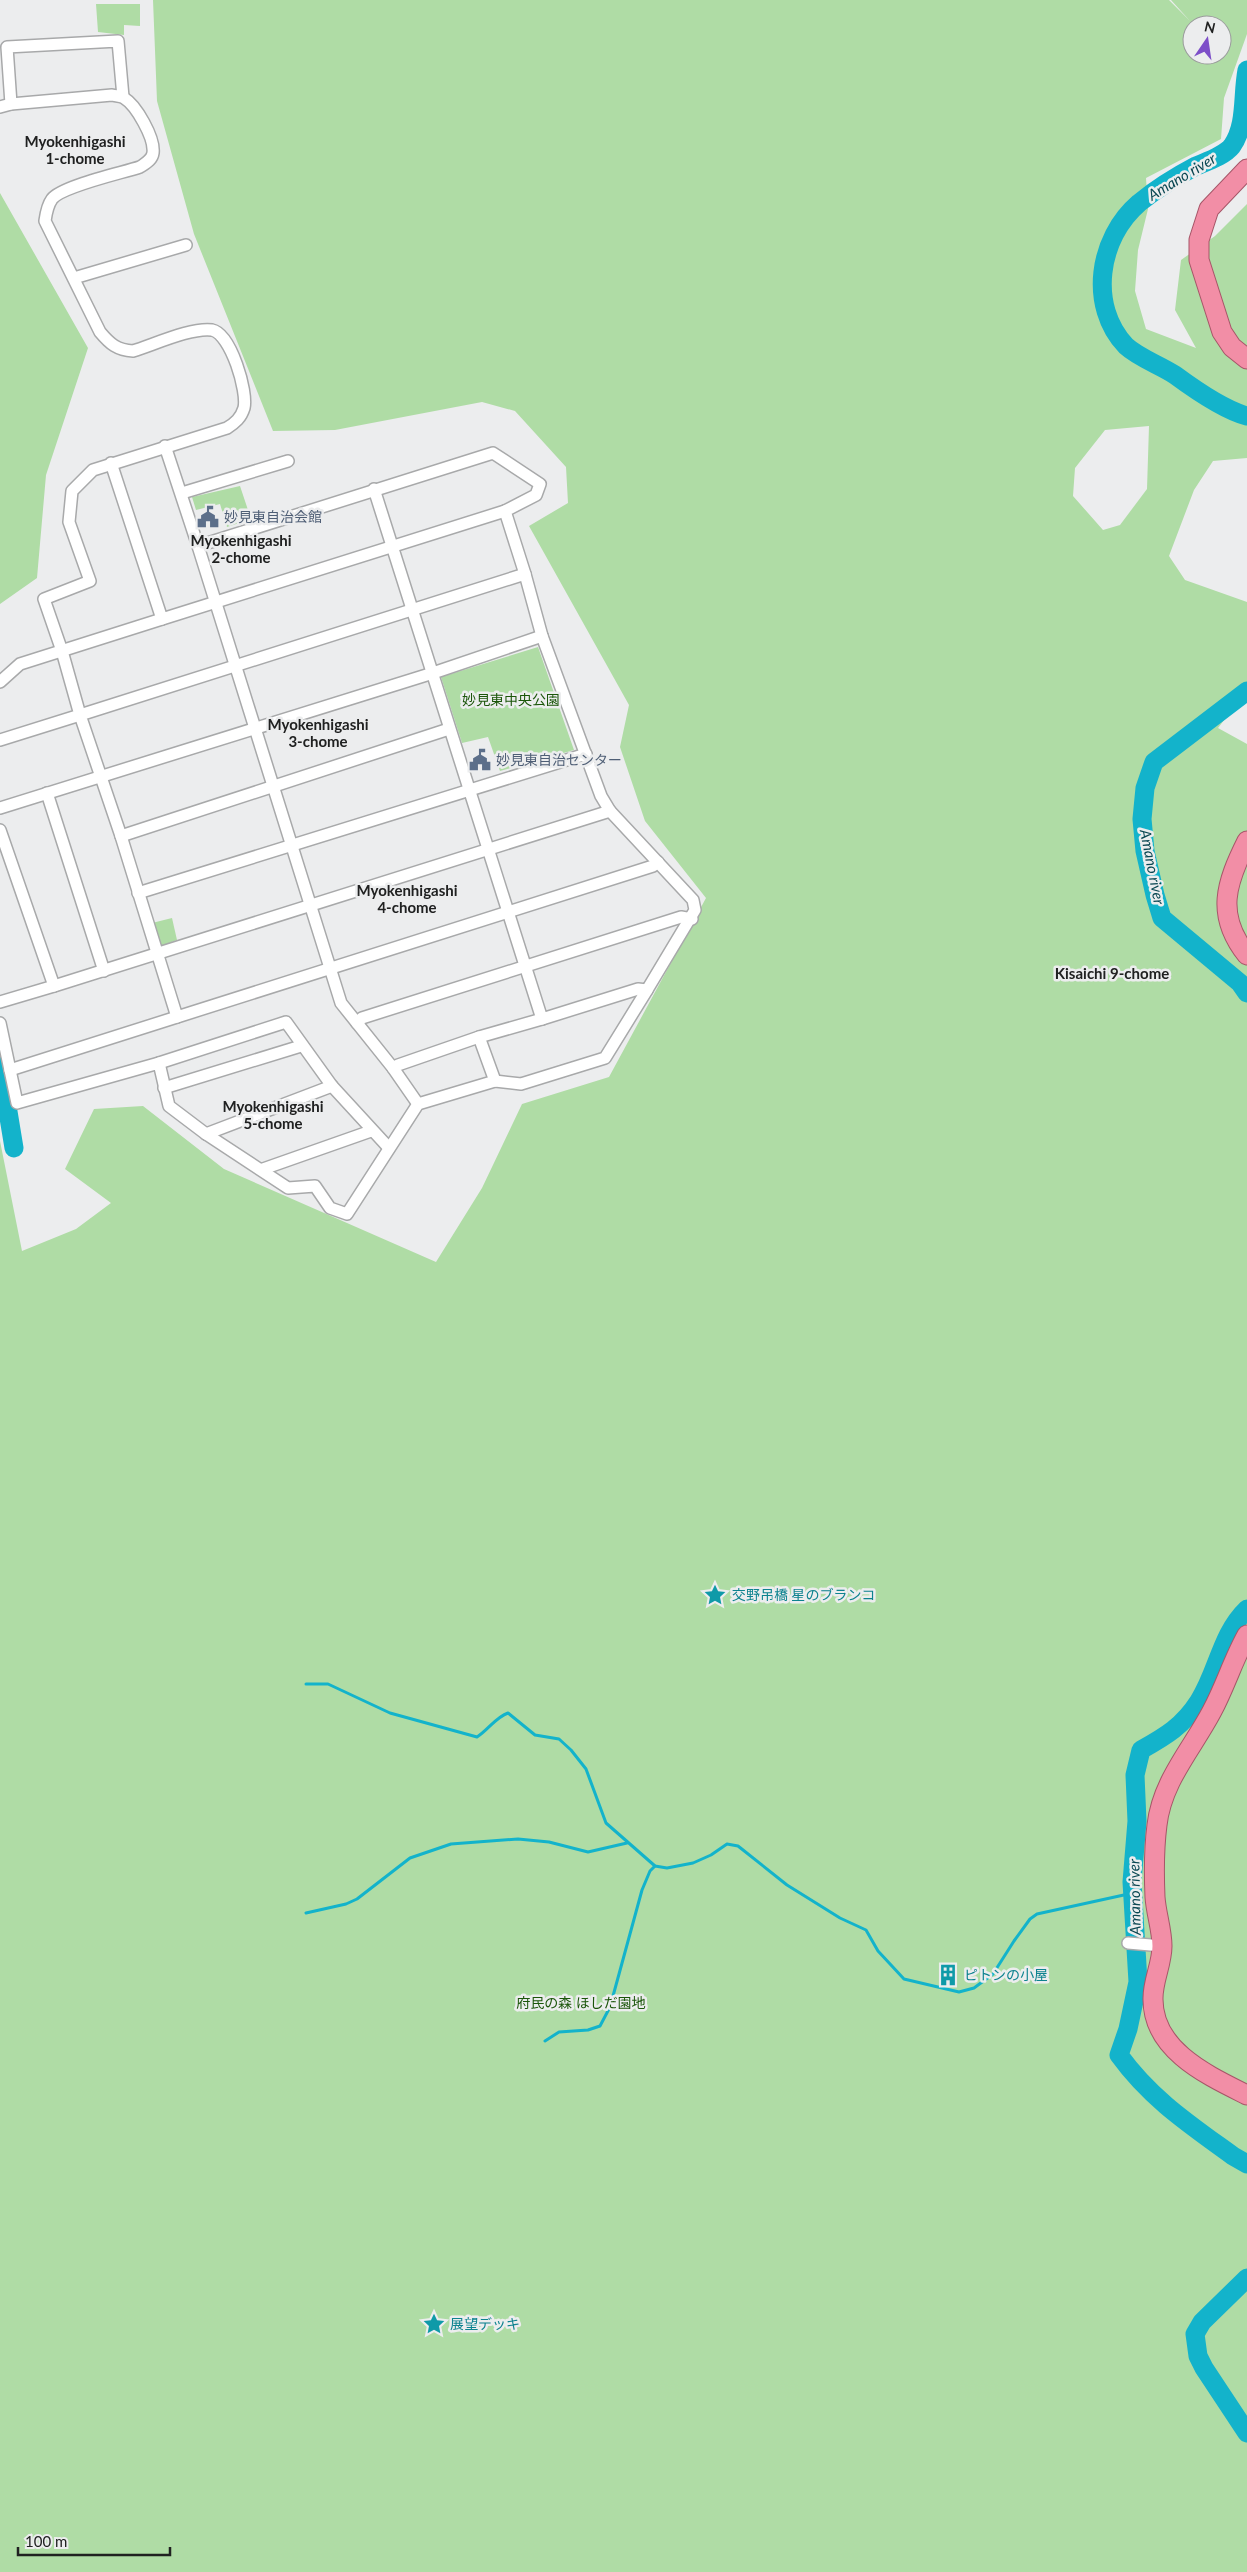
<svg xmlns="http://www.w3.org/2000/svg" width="1247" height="2572" viewBox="0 0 1247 2572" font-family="Lato,'Noto Sans JP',sans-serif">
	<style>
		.green { fill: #afdca5; fill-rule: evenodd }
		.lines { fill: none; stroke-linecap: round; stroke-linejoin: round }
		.stream { stroke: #13b3cb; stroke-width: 3 }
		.river { stroke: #13b3cb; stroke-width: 19 }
		.minor-casing { stroke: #a8a9aa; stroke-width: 14 }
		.trunk-casing { stroke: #a65668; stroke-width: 21 }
		.minor { stroke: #fff; stroke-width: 11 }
		.trunk { stroke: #f28ea6; stroke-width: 19 }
		.labels { text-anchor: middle; stroke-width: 5; stroke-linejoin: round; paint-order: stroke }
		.service-label { font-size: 14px; fill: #4e5e75; stroke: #ecedee; text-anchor: start }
		.park-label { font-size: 14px; fill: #1b560a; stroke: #ecedee }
		.culture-label { font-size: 14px; fill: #0d838f; stroke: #ecedee; text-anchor: start }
		.neighbourhood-label { font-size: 15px; font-weight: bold; fill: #202121; stroke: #ecedee }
		.water-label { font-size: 15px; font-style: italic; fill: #0a4752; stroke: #ecedee }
	</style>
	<rect width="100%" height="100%" fill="#ecedee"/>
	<!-- green -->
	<g class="green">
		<path d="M153,0H1169L1190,21L1171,0H1247V34L1224,98L1221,139L1146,178L1148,209L1138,250L1135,291L1146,329L1196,348L1175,310L1181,260L1215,236L1247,204V458L1213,461L1194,490L1169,556L1185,580L1247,602V690L1218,728L1247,744V2572H0V1141L22,1251L76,1229L111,1203L65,1169L94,1109L143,1106L224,1169L436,1262L482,1188L522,1104L609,1077L706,898L645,821L620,747L629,705L529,526L568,503L566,467L515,411L482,402L335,430L273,431L194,234L157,101ZM1192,25H1222V55H1192ZM1149,426L1147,489L1120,525L1103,530L1073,496L1075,468L1105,430Z"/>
		<path d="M96,4H140V26L124,25V35L98,32Z"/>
		<path d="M0,193L88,348L46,475L37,578L0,604Z"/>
		<path d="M240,486L251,519L227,527L220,504L196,510L192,497Z"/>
		<path d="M538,647L574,750L500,771L488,737L462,743L441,677Z"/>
		<path d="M172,918L177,940L158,947L152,923Z"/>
	</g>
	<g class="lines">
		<!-- stream -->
		<g class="stream">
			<path d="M306,1684H328L390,1713L477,1737C488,1730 496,1717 508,1713L535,1735L559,1739L571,1750L586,1769L606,1823L655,1866L667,1868L693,1863L711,1855L727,1844L738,1846L787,1885L840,1918L866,1930L878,1951L904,1979L959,1992L974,1988L993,1974L1014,1941L1030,1919L1037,1914L1133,1893"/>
			<path d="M306,1913L346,1904L357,1899L410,1858L451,1844L518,1839L549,1842L588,1852L627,1843"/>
			<path d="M545,2041L559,2032L588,2030L600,2026L610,2007L642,1890L650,1871L655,1866"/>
		</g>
		<!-- river -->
		<g class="river">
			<path d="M1247,70C1242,96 1247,124 1232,146C1224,156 1208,161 1196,166C1177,176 1155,190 1139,203C1098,238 1088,306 1126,346C1139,358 1160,365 1175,375C1194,389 1224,410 1247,416"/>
			<path d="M1247,691L1154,762L1145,788L1142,819L1145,851L1155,895L1162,918L1240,983L1247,993"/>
			<path d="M0,1063L14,1148"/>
			<path d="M1247,1609C1221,1634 1218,1671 1199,1701C1183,1726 1166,1736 1141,1750L1135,1775L1137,1821L1132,1882L1138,1982L1128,2029L1119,2055C1151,2099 1189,2124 1233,2156L1247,2164"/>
			<path d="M1247,2278L1202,2322L1195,2334L1198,2356L1204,2368L1247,2433"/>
		</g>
		<!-- minor casing -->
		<g class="minor-casing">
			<g id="minor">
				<path d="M11,104L7,47L118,41L123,97"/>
				<path d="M0,107L11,104L112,95C116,96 121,96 124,98C136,105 155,138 153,153C152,160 146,163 140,167C122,173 62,186 52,199C47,206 46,214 45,221L100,332C110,344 117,350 133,351C153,345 192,327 212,330C231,334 248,392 244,408C241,418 235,423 227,428L93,470L72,491L69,522L90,581L44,599L62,651L80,715L0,740"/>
				<path d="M74,278L186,245"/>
				<path d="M165,446L198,546L493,453L540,484L536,495L505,511L525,574L80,715L121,836L177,1017L653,866L658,862"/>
				<path d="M111,463L162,619L505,511"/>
				<path d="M374,489L542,1019L638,989L647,990L695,910L693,900L610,811L601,796L542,636L525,574"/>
				<path d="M182,493L288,461"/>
				<path d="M198,546L341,1003L393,1068"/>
				<path d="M0,682L20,664L162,619"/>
				<path d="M47,793L104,971"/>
				<path d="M0,808L433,673L542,636"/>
				<path d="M0,830L54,986L0,1002"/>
				<path d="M121,836L449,729"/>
				<path d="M138,893L586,754"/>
				<path d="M54,986L610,811"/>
				<path d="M0,1023L17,1103L159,1063L169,1106L206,1134L288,1188L315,1186L330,1208L347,1214L418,1104L495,1081L521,1084L605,1058L647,990"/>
				<path d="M357,1023L362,1018L681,917L692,919"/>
				<path d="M159,1063L286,1022L332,1086L389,1148"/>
				<path d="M10,1070L177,1017"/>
				<path d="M495,1081L479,1037L542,1019"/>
				<path d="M164,1088L301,1046"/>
				<path d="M418,1104L393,1068L398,1065L479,1037"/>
				<path d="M206,1134L332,1086"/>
				<path d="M263,1169L371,1131"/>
				<path d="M1128,1943L1162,1946"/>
			</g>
		</g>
		<!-- trunk casing -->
		<g class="trunk-casing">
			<g id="trunk">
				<path d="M1247,169L1209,209L1199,240V260L1222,332L1232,347L1247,359"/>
				<path d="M1247,841C1226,883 1215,915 1247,955"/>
				<path d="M1247,1635C1233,1660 1225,1687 1212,1711C1192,1749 1162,1781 1157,1825C1154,1848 1154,1874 1155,1897C1156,1913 1162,1930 1162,1946C1162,1964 1153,1980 1153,1998C1152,2050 1207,2075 1247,2095"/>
			</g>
		</g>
		<!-- minor -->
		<use href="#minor" class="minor"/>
		<!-- trunk -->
		<use href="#trunk" class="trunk"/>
	</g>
	<!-- icons -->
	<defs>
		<g id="civic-bare" transform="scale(1.725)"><path d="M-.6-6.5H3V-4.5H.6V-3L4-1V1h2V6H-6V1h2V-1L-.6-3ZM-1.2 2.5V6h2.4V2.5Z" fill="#5c6f8a" stroke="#ecedee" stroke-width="2.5" paint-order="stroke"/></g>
		<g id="sight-bare" transform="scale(1.725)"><path d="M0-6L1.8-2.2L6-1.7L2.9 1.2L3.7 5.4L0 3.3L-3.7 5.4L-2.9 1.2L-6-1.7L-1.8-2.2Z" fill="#0f9aa8" stroke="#ecedee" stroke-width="2.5" paint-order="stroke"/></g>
		<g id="building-bare" transform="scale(1.725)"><path d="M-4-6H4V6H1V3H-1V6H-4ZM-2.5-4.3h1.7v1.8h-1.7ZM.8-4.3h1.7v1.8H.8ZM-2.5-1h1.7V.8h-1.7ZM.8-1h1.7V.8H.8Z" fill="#0f9aa8" stroke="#ecedee" stroke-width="2.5" paint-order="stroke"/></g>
	</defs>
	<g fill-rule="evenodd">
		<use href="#civic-bare" x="208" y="517"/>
		<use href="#civic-bare" x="480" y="760"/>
		<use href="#sight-bare" x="715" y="1595"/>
		<use href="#building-bare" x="948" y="1975"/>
		<use href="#sight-bare" x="434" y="2324"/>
	</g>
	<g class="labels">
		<!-- service labels -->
		<g class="service-label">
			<text x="224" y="522">妙見東自治会館</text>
			<text x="496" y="765">妙見東自治センター</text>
		</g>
		<!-- park labels -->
		<g class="park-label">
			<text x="511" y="705">妙見東中央公園</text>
			<text x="581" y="2008">府民の森 ほしだ園地</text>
		</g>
		<!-- culture labels -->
		<g class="culture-label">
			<text x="732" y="1600">交野吊橋 星のブランコ</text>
			<text x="964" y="1980">ピトンの小屋</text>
			<text x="450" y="2329">展望デッキ</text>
		</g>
		<!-- neighbourhood labels -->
		<g class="neighbourhood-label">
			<text x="75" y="147">Myokenhigashi<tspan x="75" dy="17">1-chome</tspan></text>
			<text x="241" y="546">Myokenhigashi<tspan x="241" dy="17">2-chome</tspan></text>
			<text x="318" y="730">Myokenhigashi<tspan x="318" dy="17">3-chome</tspan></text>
			<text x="407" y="896">Myokenhigashi<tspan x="407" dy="17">4-chome</tspan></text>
			<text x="1112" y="979">Kisaichi 9-chome</text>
			<text x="273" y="1112">Myokenhigashi<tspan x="273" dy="17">5-chome</tspan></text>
		</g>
		<!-- water labels -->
		<g class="water-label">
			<text transform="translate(1182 177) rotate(-31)" y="5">Amano river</text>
			<text transform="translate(1152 867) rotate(79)" y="5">Amano river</text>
			<text transform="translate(1135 1897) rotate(-91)" y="5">Amano river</text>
		</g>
	</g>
	<!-- north arrow -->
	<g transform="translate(1207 40) rotate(13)"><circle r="24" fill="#ecedee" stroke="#9a9b9c"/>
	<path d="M0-4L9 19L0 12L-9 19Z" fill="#7d4fc8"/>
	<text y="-8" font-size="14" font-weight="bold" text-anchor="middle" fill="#202121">N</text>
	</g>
	<!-- scale -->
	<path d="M18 2547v8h152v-8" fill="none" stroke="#202121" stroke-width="2.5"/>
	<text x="25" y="2547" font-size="15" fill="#202121" stroke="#ecedee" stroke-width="4" paint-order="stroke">100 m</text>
</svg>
